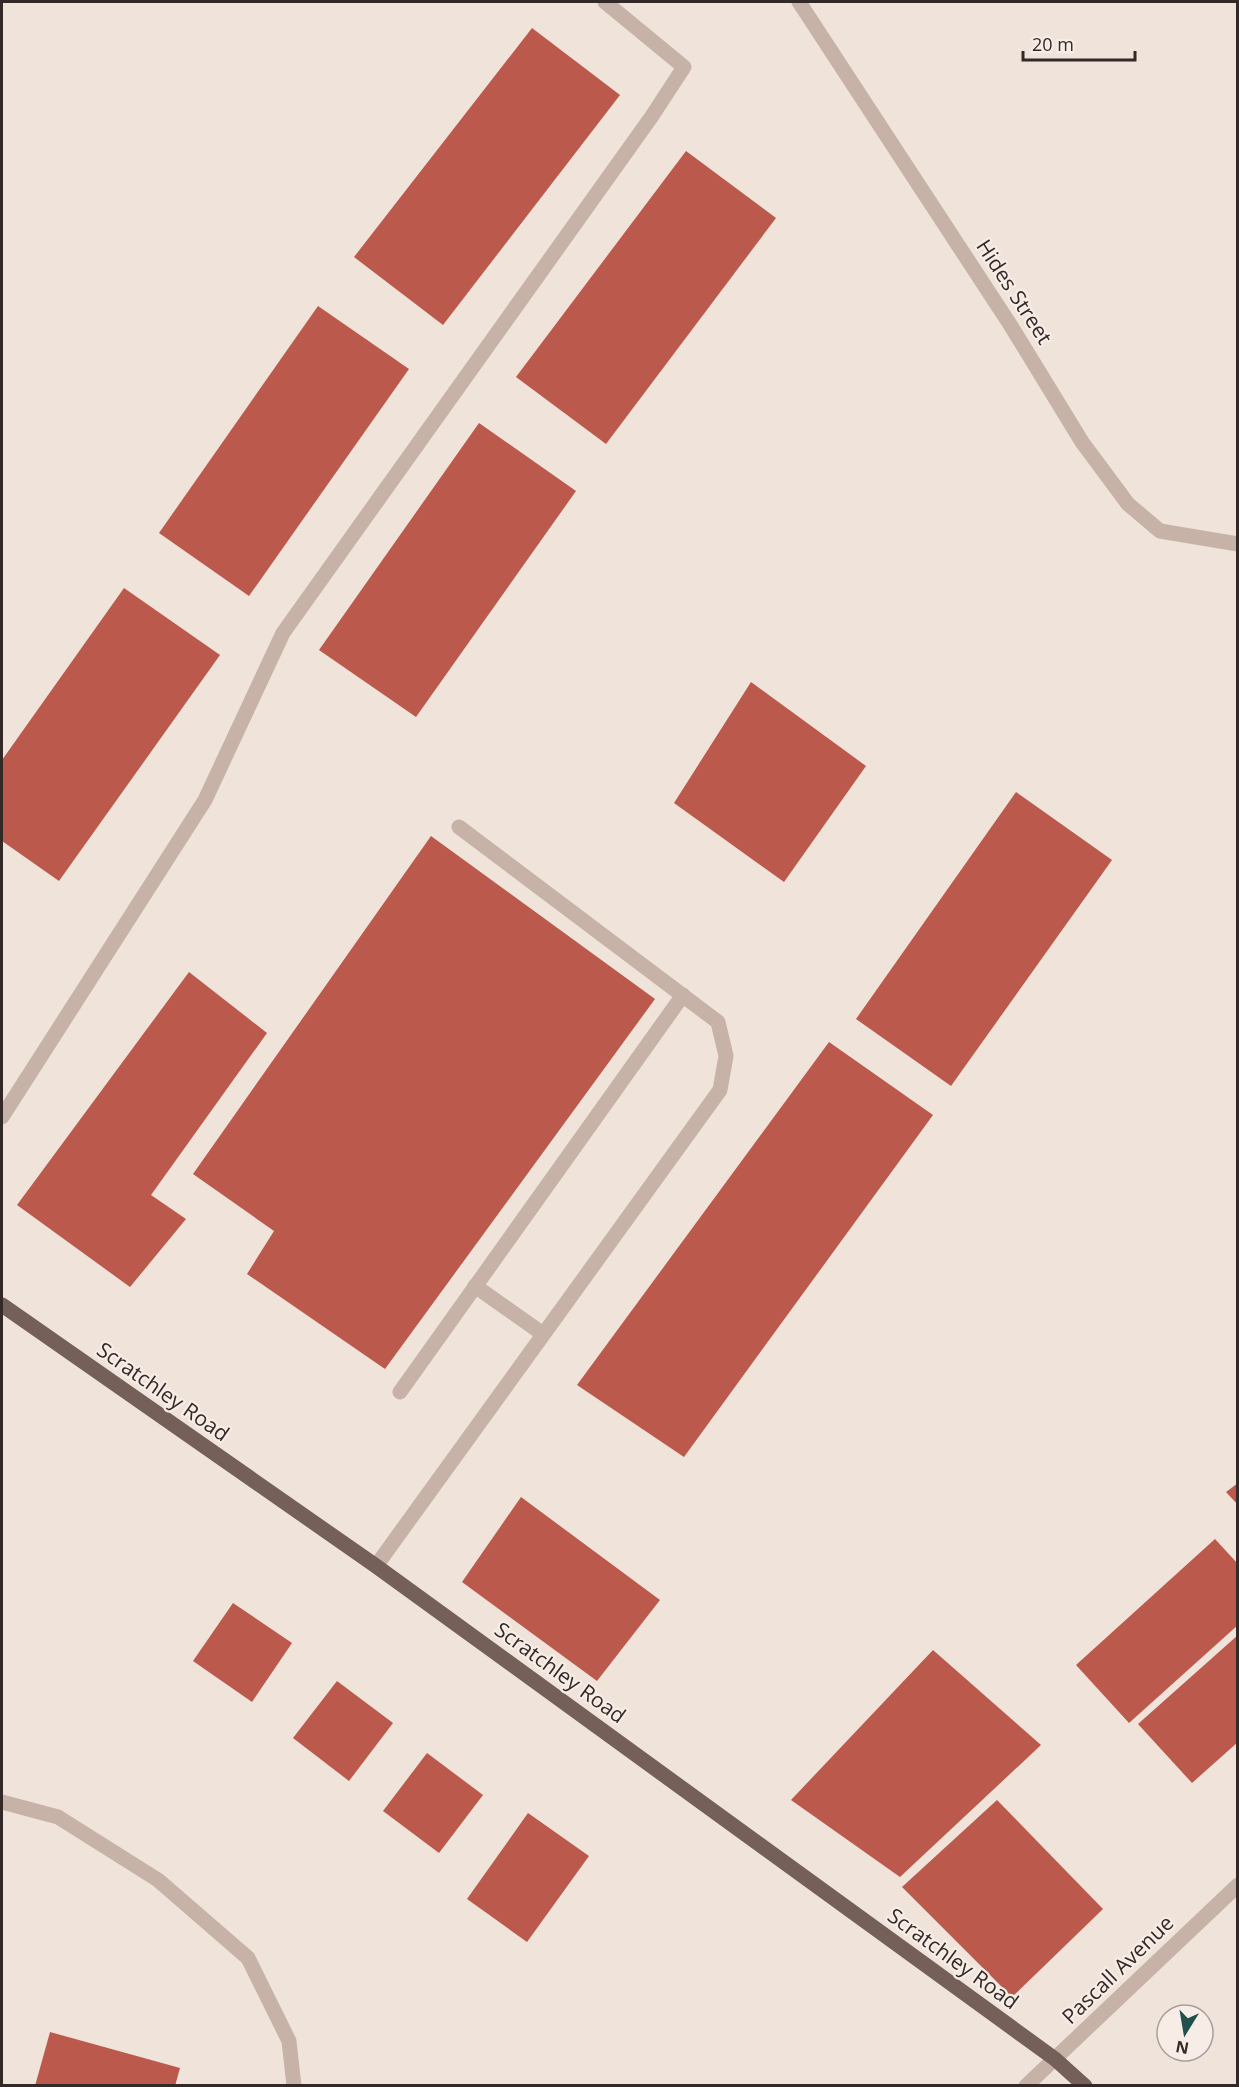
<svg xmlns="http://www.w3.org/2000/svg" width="1239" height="2087" viewBox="0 0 1239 2087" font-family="'Open Sans',sans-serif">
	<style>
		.building { fill: #bb594c }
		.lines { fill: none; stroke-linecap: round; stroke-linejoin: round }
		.lane { stroke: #c6b2a7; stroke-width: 15 }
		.street { stroke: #c6b2a7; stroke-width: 15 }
		.primary { stroke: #745f59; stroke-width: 15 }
		.labels { text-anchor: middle; stroke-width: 4.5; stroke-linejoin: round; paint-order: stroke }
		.street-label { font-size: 21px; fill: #332927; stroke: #f7ede6 }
	</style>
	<rect width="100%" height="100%" fill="#efe3da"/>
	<!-- building -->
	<g class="building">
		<path d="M532,28L620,95L443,325L354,257Z"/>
		<path d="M686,151L776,218L606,444L516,377Z"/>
		<path d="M318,306L409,369L249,596L159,533Z"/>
		<path d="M479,423L576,491L416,717L319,650Z"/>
		<path d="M124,588L220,655L59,881L2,841V760Z"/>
		<path d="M751,682L866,766L784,882L674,803Z"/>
		<path d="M1016,792L1112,860L951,1086L856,1019Z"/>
		<path d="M431,836L655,999L385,1369L247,1274L274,1231L193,1174Z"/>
		<path d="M189,972L267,1033L151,1195L186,1219L130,1287L17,1205Z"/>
		<path d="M829,1042L933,1115L684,1457L577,1385Z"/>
		<path d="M1238,1483V1505L1226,1492Z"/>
		<path d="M521,1497L660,1600L597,1681L462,1582Z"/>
		<path d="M1215,1539L1238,1564V1625L1129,1723L1076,1665Z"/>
		<path d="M233,1603L292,1643L252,1702L193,1661Z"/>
		<path d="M1238,1635V1742L1192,1783L1138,1724Z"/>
		<path d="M933,1650L1041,1745L900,1877L791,1800Z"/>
		<path d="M337,1681L393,1723L349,1781L293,1738Z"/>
		<path d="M427,1753L483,1795L439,1853L383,1811Z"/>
		<path d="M997,1800L1103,1909L1012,1997L902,1887Z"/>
		<path d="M528,1813L589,1856L527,1942L467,1899Z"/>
		<path d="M50,2032L180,2068L175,2086H35Z"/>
	</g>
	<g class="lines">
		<!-- lane -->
		<g class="lane">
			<path d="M2,1117L205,800L283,633L652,116L684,67L605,2"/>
			<path d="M475,1286L543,1334"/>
			<path d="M400,1392L683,995"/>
			<path d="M376,1566L720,1090L726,1056L718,1022L459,827"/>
			<path d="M2,1802L58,1817L158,1880L248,1958L289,2041L294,2086"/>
		</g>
		<!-- street -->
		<g class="street">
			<path d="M799,2L1011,326L1082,442L1128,504L1160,531L1238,544"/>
			<path d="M1026,2086L1238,1885"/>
		</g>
		<!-- primary -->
		<path class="primary" d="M2,1305L376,1566L1055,2059L1085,2086"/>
	</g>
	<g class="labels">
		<!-- street labels -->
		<g class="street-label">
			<text transform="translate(1014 292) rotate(57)" y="7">Hides Street</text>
			<text transform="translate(163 1392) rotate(35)" y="7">Scratchley Road</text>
			<text transform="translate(560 1673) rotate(36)" y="7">Scratchley Road</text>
			<text transform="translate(953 1959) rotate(36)" y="7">Scratchley Road</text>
			<text transform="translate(1118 1970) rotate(-44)" y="7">Pascall Avenue</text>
		</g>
	</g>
	<!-- border -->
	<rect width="1239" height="2087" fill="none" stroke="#332927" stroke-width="6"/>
	<!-- north arrow -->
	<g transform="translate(1185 2033) rotate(191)"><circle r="28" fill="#f7ede6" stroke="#a99f9a" stroke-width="1.5"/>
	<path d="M0-4.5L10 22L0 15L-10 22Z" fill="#20514e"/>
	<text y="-9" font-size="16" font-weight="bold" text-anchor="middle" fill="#332927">N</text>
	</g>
	<!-- scale -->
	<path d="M1023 51v9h112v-9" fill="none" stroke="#332927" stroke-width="3"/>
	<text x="1032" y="51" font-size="18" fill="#332927" stroke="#f7ede6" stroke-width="4.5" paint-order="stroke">20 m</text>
</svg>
